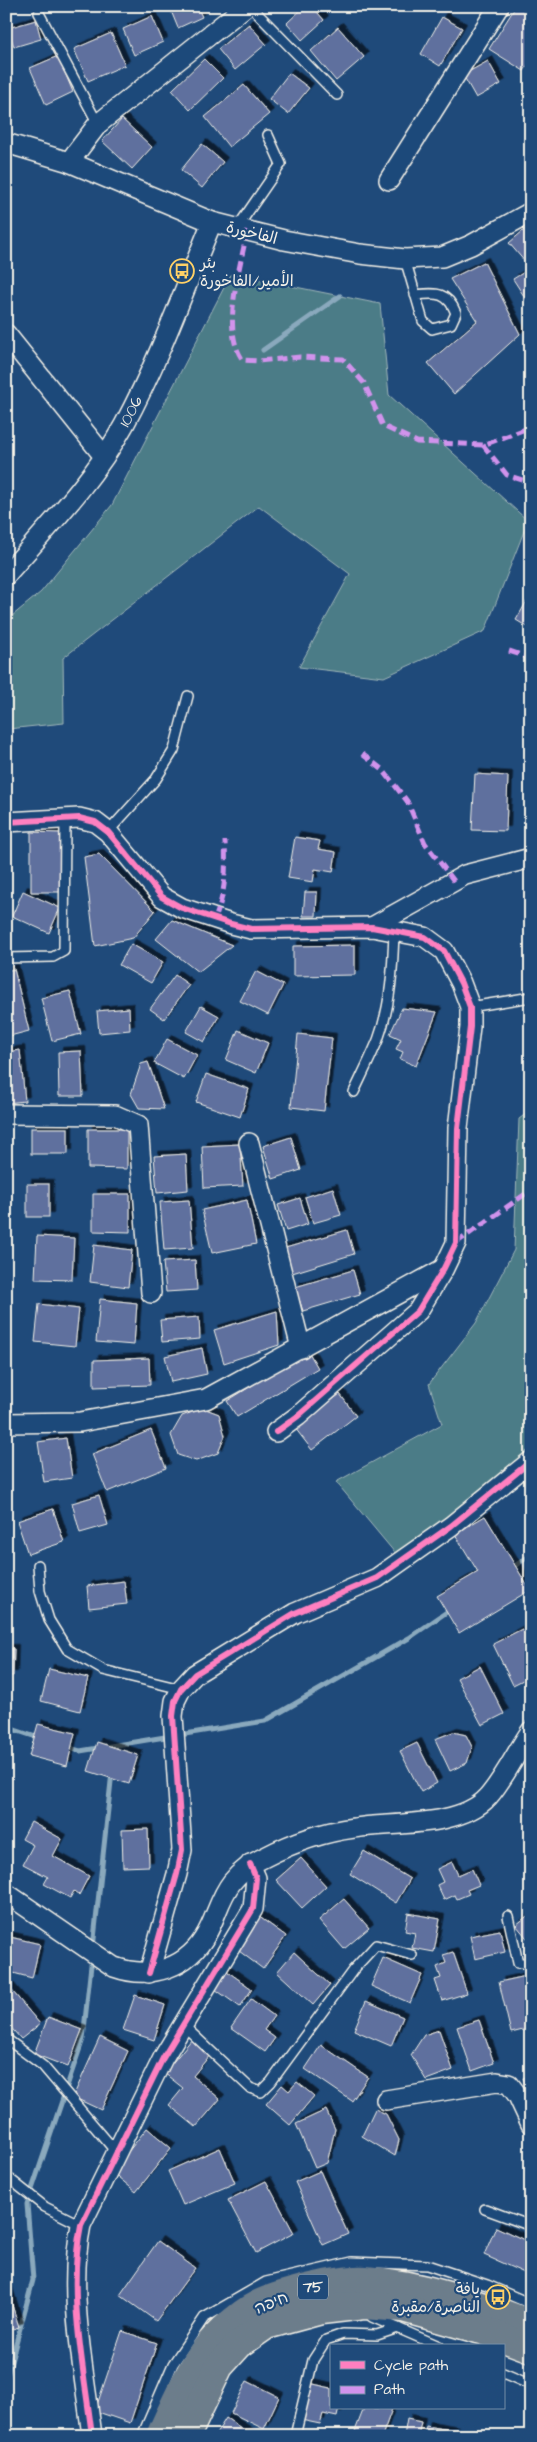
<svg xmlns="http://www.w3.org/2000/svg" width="537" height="2442" viewBox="0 0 537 2442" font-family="'Architects Daughter','Playpen Sans Arabic','Playpen Sans Hebrew',sans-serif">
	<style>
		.green { fill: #4c7c87; stroke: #a0b6b8 }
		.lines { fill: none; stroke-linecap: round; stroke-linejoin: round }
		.stream { stroke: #8aa9bd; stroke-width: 5 }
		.building { fill: #5f6f9e; stroke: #f4f1e8; filter: url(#shadow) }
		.lane-casing { stroke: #f4f1e8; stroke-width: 12 }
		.street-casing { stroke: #f4f1e8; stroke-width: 22 }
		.highway-casing { stroke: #f4f1e8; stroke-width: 31 }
		.lane { stroke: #1f4a7a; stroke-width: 9 }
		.street { stroke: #1f4a7a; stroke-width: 19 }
		.highway { stroke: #6c7d8b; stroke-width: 28 }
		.quiet { stroke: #d193ec; stroke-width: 5; stroke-dasharray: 10 5; stroke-linecap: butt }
		.cycleway-casing { stroke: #1f4a7a; stroke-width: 9 }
		.cycleway { stroke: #ff80c0; stroke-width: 6 }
		.labels { text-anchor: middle; stroke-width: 4.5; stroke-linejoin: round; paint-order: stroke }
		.shield { fill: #1f4a7a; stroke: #b4bfc7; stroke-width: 1 }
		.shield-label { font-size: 15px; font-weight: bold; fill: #f4f1e8 }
		.street-label { font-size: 16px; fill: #f4f1e8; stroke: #1f4a7a }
		.poi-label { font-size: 16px; fill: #f4f1e8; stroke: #1f4a7a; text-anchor: start }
	</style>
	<defs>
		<filter id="shadow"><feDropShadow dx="4.5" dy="-4.5" stdDeviation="0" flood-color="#0009"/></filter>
	</defs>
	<rect width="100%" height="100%" fill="#1f4a7a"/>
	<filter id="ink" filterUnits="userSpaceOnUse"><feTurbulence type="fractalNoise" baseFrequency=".02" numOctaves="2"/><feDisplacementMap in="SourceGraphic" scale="10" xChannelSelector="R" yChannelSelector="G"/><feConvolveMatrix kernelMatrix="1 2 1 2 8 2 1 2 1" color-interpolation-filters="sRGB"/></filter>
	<g filter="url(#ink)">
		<!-- green -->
		<g class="green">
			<path d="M231,274L380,304L389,395L528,521L485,631L384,677L299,667L350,574L259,506L63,658L64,723L8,729L6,621L41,592L112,505Z"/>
			<path d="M531,1110V1449L405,1565L336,1482L442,1424L429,1384L476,1323L514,1250L519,1119Z"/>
		</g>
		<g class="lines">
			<!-- stream -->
			<g class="stream">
				<path d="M263,350L340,296"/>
				<path d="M510,1569L531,1555"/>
				<path d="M6,1727L39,1738"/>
				<path d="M179,1735L265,1721L409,1638L451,1609"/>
				<path d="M66,1747L80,1751L171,1736"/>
				<path d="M93,1948L112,1772"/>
				<path d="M6,2380L33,2280L27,2204L83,2039L92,1956"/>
			</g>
		</g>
		<!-- building -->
		<g class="building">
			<path d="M169,6H197L202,17L178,28Z"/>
			<path d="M305,6H312L324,20L302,40L287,23Z"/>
			<path d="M516,6H522L531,12V60L524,71L489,49Z"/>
			<path d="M152,16L163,42L134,55L123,29Z"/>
			<path d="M442,17L462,28L440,66L421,54Z"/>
			<path d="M36,20L41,39L14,47L8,28Z"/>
			<path d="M249,24L266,44L235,70L218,49Z"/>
			<path d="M338,27L364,57L336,81L311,51Z"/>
			<path d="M111,33L125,65L88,81L74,49Z"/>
			<path d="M58,56L73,92L46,105L30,68Z"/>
			<path d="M204,59L223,78L190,110L172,90Z"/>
			<path d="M488,61L501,84L476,98L463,75Z"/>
			<path d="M289,73L309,88L288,114L269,99Z"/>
			<path d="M244,85L269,114L229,147L205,117Z"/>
			<path d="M122,119L152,147L132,169L102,141Z"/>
			<path d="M202,144L223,162L202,188L181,170Z"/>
			<path d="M531,224V259L526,263L509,243Z"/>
			<path d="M484,262L520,334L454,394L428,363L477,321L450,279Z"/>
			<path d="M531,268V307L513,279Z"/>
			<path d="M531,594V629L516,620Z"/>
			<path d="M475,774L508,776L506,831L472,830Z"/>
			<path d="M31,832L60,833V892H31Z"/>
			<path d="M295,837L320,841L318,849L336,852L333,872L315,869L313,882L288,878Z"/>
			<path d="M99,854L155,911L133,938L95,946L84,857Z"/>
			<path d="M23,891L60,908L49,933L12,916Z"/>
			<path d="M305,892H317L316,916H303Z"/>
			<path d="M172,920L232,945L198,972L156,939Z"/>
			<path d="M131,944L163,962L151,983L119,965Z"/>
			<path d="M355,945V975L293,976V946Z"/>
			<path d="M14,969L29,1031L6,1037V971Z"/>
			<path d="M256,971L283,985L268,1015L240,1001Z"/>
			<path d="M175,975L189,985L164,1019L150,1009Z"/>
			<path d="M70,991L81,1034L52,1041L41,998Z"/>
			<path d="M201,1006L219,1016L204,1042L186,1032Z"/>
			<path d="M129,1008L130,1030L99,1033L97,1011Z"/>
			<path d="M402,1008L437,1012L416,1066L400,1059L403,1052L396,1049L401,1039L390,1034Z"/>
			<path d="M238,1030L268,1043L256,1073L226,1060Z"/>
			<path d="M298,1034L332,1038L324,1111L291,1107Z"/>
			<path d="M167,1039L197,1055L184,1079L154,1063Z"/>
			<path d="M20,1050L25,1101L6,1103V1052Z"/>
			<path d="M81,1051L83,1096H59L58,1052Z"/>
			<path d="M148,1062L164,1109L139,1108L131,1094L141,1064Z"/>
			<path d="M206,1074L249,1089L240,1117L196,1102Z"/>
			<rect x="31" y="1128" width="37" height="26"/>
			<path d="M88,1129H127V1169L88,1168Z"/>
			<path d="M291,1137L301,1170L273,1179L263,1146Z"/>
			<path d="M240,1144L243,1186L204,1188L202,1146Z"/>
			<path d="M186,1154L188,1190L157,1193L154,1156Z"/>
			<rect x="27" y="1184" width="22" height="33"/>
			<path d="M333,1188L341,1215L313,1223L305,1197Z"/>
			<path d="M93,1194H130V1232L93,1231Z"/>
			<path d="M300,1198L308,1224L286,1231L278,1205Z"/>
			<path d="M189,1200L193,1248L164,1250L160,1202Z"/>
			<path d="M247,1200L256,1244L212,1253L202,1210Z"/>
			<path d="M347,1230L354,1254L289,1274L282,1249Z"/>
			<path d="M37,1236L74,1238L72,1280L35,1279Z"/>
			<path d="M94,1245L132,1250L128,1287L90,1282Z"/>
			<path d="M195,1260L197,1290L166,1292L163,1262Z"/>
			<path d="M353,1270L360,1294L303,1311L295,1287Z"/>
			<path d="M100,1299L137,1303L134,1345L96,1342Z"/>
			<path d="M39,1304L79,1309L75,1346L35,1342Z"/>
			<path d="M277,1311L279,1345L224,1363L214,1330Z"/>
			<path d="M199,1317L200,1339L162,1342L160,1320Z"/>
			<path d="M202,1348L207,1374L171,1382L165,1356Z"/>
			<path d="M308,1351L318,1368L237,1417L227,1401Z"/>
			<path d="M149,1358L150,1385L94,1387V1360Z"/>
			<path d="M340,1394L356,1416L312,1450L295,1428Z"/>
			<path d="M203,1408L219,1414L225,1436L218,1453L196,1461L178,1455L171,1435L182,1416Z"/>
			<path d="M151,1430L166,1468L107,1492L92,1454Z"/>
			<path d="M66,1438L72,1478L44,1482L38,1442Z"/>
			<path d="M99,1495L108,1525L80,1533L72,1503Z"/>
			<path d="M53,1509L64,1542L28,1554L17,1521Z"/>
			<path d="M485,1516L530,1590L459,1633L437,1596L478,1572L455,1534Z"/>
			<path d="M124,1581L127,1604L89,1608L87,1586Z"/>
			<path d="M522,1629L531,1646V1676L513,1685L493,1644Z"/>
			<path d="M6,1649H14L13,1676H6Z"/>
			<path d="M480,1666L504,1714L482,1725L457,1678Z"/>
			<path d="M49,1669L88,1678L80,1711L41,1701Z"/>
			<path d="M38,1724L75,1733L67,1766L29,1756Z"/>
			<path d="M453,1732L466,1735L472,1747L467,1763L450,1771L435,1739Z"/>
			<path d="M97,1742L138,1755L129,1784L88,1771Z"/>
			<path d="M417,1743L437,1783L421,1792L400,1751Z"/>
			<path d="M31,1822L62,1839L53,1856L89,1876L79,1895L74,1891L70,1898L44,1884L48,1877L23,1864L33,1845L22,1839Z"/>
			<path d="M148,1829L149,1866L123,1867L122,1830Z"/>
			<path d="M364,1851L410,1879L396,1903L350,1874Z"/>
			<path d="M301,1858L326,1886L302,1908L276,1880Z"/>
			<path d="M452,1862L458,1875L472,1869L479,1885L467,1890L469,1894L457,1899L455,1895L444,1900L437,1885L443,1882L437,1869Z"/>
			<path d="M344,1899L369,1928L344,1949L319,1920Z"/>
			<path d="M408,1913L440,1919L434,1952L412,1948L415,1933L405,1931Z"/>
			<path d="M531,1913V1943L516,1925Z"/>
			<path d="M258,1916L286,1936L263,1969L235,1948Z"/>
			<path d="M500,1930L505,1952L475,1959L470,1936Z"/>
			<path d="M6,1936L40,1944L32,1978L6,1971Z"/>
			<path d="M294,1952L330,1985L313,2005L277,1972Z"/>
			<path d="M453,1952L467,1993L442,2001L435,1980L441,1978L437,1967L446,1963L443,1955Z"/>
			<path d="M383,1958L422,1975L410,2003L371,1986Z"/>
			<path d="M224,1969L252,1989L240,2007L212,1987Z"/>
			<path d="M531,1975V2028L511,2033L499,1982Z"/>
			<path d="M8,1986L40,2024L21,2039L6,2022V1988Z"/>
			<path d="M135,1995L165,2005L154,2040L123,2030Z"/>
			<path d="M251,1999L274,2016L264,2030L275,2038L265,2052L231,2028Z"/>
			<path d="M366,2001L403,2017L391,2046L354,2030Z"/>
			<path d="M48,2017L82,2030L68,2067L34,2054Z"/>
			<path d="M479,2020L494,2063L472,2071L457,2027Z"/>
			<path d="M439,2030L453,2070L426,2080L411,2055L424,2035Z"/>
			<path d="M100,2037L128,2051L101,2110L73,2097Z"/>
			<path d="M192,2039L210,2055L193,2076L220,2099L196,2127L169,2105L183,2088L164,2073Z"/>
			<path d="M321,2045L368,2077L352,2101L305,2069Z"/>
			<path d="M531,2075V2096L523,2078Z"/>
			<path d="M297,2082L314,2096L290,2125L266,2104L282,2085L289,2091Z"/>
			<path d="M375,2109L386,2114L399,2140L395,2156L362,2136Z"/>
			<path d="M326,2110L335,2129L327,2163L315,2168L296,2124Z"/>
			<path d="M147,2128L171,2148L136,2192L112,2172Z"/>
			<path d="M220,2148L235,2183L183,2205L168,2171Z"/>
			<path d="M320,2171L348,2234L323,2245L295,2182Z"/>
			<path d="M266,2181L294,2233L256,2253L228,2200Z"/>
			<path d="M496,2227L531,2243V2276L484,2255Z"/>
			<path d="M158,2241L195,2268L156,2321L120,2295Z"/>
			<path d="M6,2286L19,2327L6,2331Z"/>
			<path d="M122,2331L157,2343L130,2423L95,2411Z"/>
			<path d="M247,2381L279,2397L264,2429L231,2413Z"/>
			<path d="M309,2383L331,2388V2408H339L337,2417L323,2414L320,2424L301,2420Z"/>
			<path d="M364,2408L392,2409L382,2436H367L355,2431Z"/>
			<path d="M226,2418L253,2436H215Z"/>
			<path d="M407,2419L421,2422L418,2436H404Z"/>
			<path d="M426,2426L454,2431L453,2436H424Z"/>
		</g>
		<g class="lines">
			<!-- lane casing -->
			<g class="lane-casing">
				<g id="lane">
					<path d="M250,6L337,95"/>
					<path d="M39,13L98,124"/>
					<path d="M237,228L281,164L268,135"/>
					<path d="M405,259L423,321L432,329L451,324L456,313C447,291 436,293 415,295"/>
					<path d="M108,832L156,779L174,750L188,696"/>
					<path d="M6,958L53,957L64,951L65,819"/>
					<path d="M470,1007L531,997"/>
					<path d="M354,1092C362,1075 371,1057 378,1040C391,1005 393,967 394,930"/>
					<path d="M38,1565L40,1591L49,1620L67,1649L103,1670L181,1689"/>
					<path d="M508,1916L518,1963H531"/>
					<path d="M183,2025L250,2088L261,2092L271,2082L353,1970L376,1945L412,1955"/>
					<path d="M8,2040L43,2066L117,2153"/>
					<path d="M6,2176L45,2207L81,2225"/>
					<path d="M485,2209L531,2226"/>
					<path d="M372,2317L439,2346"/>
					<path d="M503,2373L531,2385"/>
					<path d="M142,2436L173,2364L204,2318L266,2282L352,2262L427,2265L487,2285L531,2304"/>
					<path d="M295,2436L313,2360L326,2340L343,2334L377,2335L398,2328"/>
				</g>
			</g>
			<!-- street casing -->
			<g class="street-casing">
				<g id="street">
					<path d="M6,143L69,162L212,222L284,240L360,254L405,259L442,257L471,245L531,212"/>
					<path d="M69,162L98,124L246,6"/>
					<path d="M389,180L499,6"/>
					<path d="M6,334L103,455"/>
					<path d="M6,575C48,527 93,481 124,425C159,360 184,290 212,222"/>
					<path d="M6,822L79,818L95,822L108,832L162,897L182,908L231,924L251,929L372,927L425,937L444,951L461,983L470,1007V1027L458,1128L456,1243L444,1268L418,1311L298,1416L276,1432"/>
					<path d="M372,927L465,875L531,858"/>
					<path d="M6,1114L115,1115L138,1125L151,1293"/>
					<path d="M249,1143L301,1348"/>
					<path d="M6,1423L80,1422L206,1399L443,1269"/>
					<path d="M6,1893L114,1967C151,1980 188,1968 207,1933C216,1917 220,1897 232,1882C241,1871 252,1863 265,1857C292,1843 323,1832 354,1828C392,1822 460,1828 488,1797C504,1779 517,1751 531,1731"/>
					<path d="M149,1973L177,1874L182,1850L173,1716L175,1701L181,1689L195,1674L295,1613L377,1578L451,1526L531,1461"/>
					<path d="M386,2100L497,2082L509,2084L518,2096L531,2124"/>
					<path d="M92,2436C84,2369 67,2292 81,2225L163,2058L253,1909L256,1878L250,1864"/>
				</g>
			</g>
			<!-- highway casing -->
			<g class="highway-casing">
				<g id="highway">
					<path d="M160,2436C171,2411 183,2384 197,2361C209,2341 238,2314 258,2304C281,2293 340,2278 366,2280C422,2285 478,2304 531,2324"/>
					<path d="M186,2436L219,2366L239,2344L266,2325L321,2310L364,2305L403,2308L485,2331L531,2348"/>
				</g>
			</g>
			<!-- lane -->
			<use href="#lane" class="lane"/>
			<!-- street -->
			<use href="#street" class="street"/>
			<!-- highway -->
			<use href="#highway" class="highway"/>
			<!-- quiet -->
			<g class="quiet">
				<path d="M247,231C241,266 220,330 243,360L259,361L300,357L343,359L364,383L383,426L417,442L483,445L531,427"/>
				<path d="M483,445L507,475L531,483"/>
				<path d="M509,651L531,658"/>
				<path d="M362,754L383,770L407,801L425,843L454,881"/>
				<path d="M215,919C226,890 226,872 225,841"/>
				<path d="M456,1243L531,1190"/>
			</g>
			<!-- cycleway casing -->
			<g class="cycleway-casing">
				<g id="cycleway">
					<path d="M6,822L79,818L95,822L108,832L162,897L182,908L231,924L251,929L372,927L425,937L444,951L461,983L470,1007V1027L458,1128L456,1243L444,1268L418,1311L298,1416L276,1432"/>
					<path d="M149,1973L177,1874L182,1850L173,1716L175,1701L181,1689L195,1674L295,1613L377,1578L451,1526L531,1461"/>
					<path d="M92,2436C84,2369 67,2292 81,2225L163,2058L253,1909L256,1878L250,1864"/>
				</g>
			</g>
			<!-- cycleway -->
			<use href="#cycleway" class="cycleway"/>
		</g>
	</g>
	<!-- icons -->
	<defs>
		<g id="bus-ring" transform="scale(1.25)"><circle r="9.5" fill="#1f4a7a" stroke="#ffd166" stroke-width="1.5"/><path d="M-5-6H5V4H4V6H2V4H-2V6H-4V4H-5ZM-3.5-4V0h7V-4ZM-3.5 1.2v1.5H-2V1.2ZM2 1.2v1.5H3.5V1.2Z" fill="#ffd166"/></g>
	</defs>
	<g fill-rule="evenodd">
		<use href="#bus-ring" x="182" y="271"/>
		<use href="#bus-ring" x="498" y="2297"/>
	</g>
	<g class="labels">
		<!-- shield labels -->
		<rect class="shield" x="298" y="2274.5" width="30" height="25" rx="4"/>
		<g class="shield-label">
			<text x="313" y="2292">75</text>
		</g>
		<!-- street labels -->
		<g class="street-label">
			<text transform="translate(252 232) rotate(14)" y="6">الفاخورة</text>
			<text transform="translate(130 411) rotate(-63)" y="6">1006</text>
			<text transform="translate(271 2302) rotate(-22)" y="6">חיפה</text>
		</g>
		<!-- poi labels -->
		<g class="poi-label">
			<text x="200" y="268">بئر<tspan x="200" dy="18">الأمير/الفاخورة</tspan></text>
			<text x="480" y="2294" text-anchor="end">يافة<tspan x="480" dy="18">الناصرة/مقبرة</tspan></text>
		</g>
	</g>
	<!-- margin -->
	<rect width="537" height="2442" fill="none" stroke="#1f4a7a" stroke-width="25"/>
	<rect x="12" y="12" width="512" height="2417" fill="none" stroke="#f4f1e8" stroke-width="2" filter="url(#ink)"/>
	<!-- legend -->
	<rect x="330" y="2344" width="175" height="65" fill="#1f4a7a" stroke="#748da6"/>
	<rect x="340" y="2361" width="25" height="8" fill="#ff80c0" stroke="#748da6"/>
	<text x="374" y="2370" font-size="15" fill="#f4f1e8">Cycle path</text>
	<rect x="340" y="2386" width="25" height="8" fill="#d193ec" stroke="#748da6"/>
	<text x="374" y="2394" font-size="15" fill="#f4f1e8">Path</text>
</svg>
